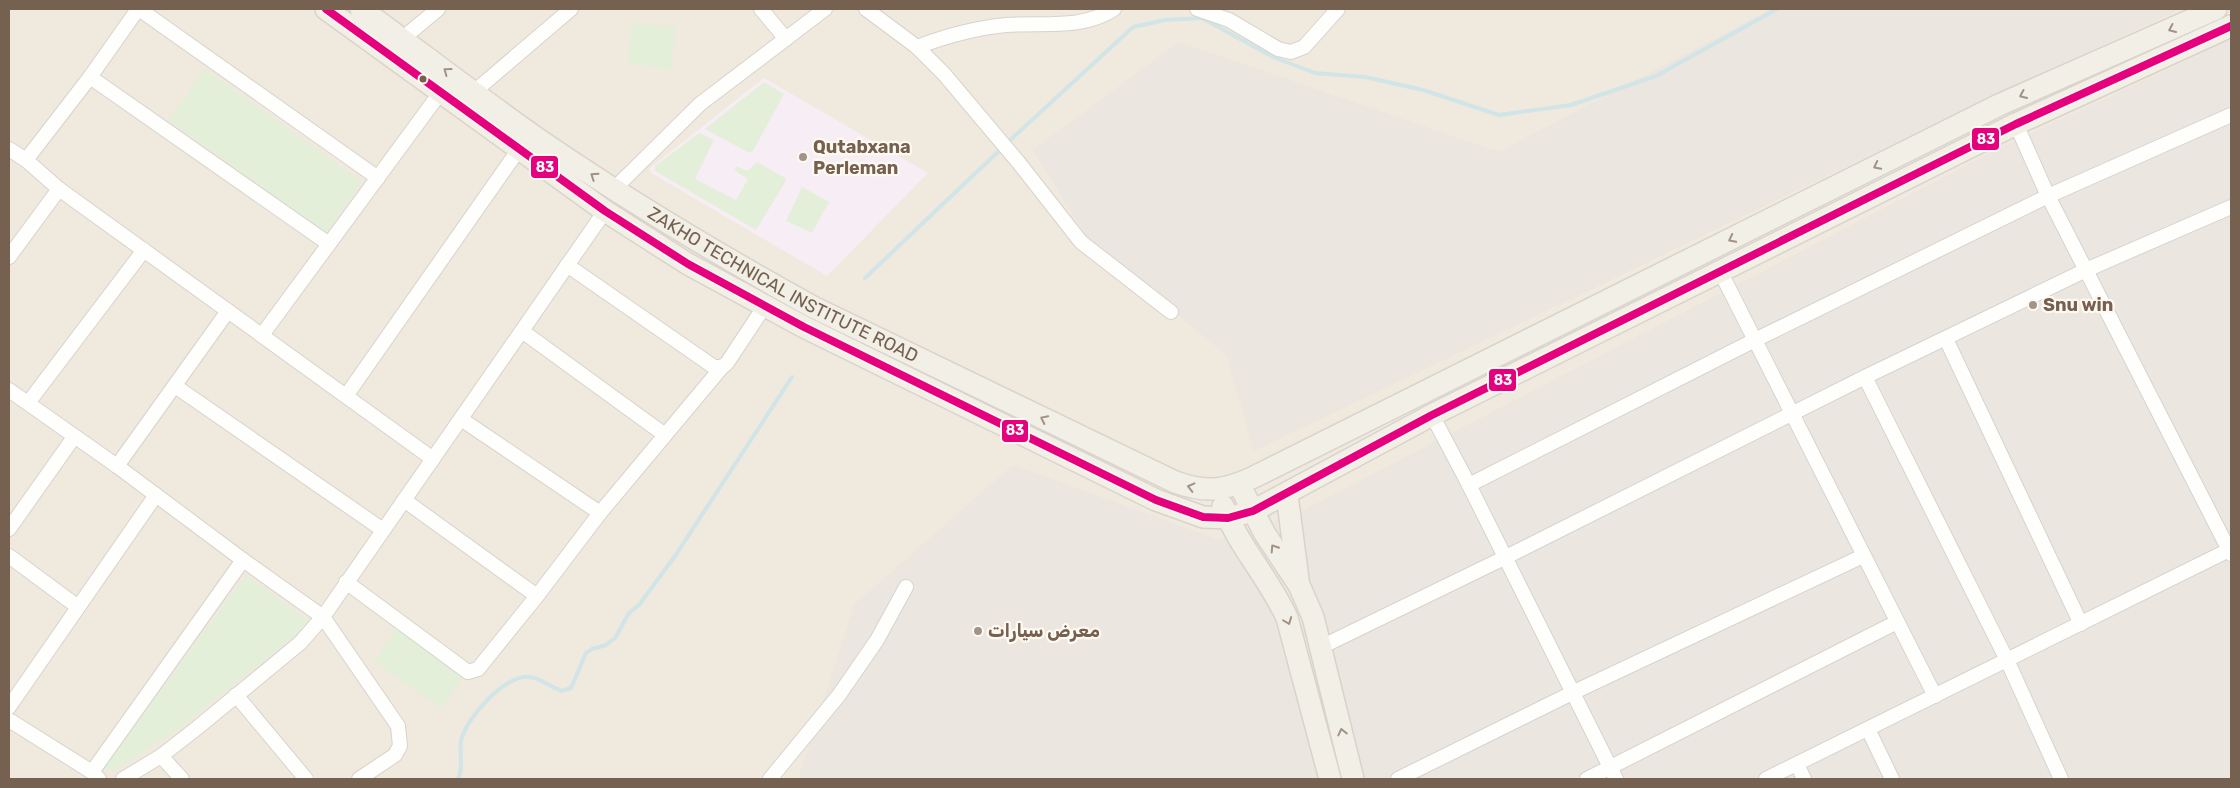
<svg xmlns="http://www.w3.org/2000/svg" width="2240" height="788" viewBox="0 0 2240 788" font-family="Rubik,'Noto Sans Arabic',sans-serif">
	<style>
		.residential { fill: #f0e9dd }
		.industrial { fill: #ebe6df }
		.education { fill: #f6eef4 }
		.green { fill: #e4efda }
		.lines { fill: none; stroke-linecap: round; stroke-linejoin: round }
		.stream { stroke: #d1e4e8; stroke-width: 4 }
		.minor-casing { stroke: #d7d3cd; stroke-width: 16 }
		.primary-casing { stroke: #d9d3cc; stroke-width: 24 }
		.minor { stroke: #fefefd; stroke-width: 14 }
		.primary { stroke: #f2efe7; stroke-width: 21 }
		.bus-1-casing { stroke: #fefaf1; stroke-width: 11 }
		.bus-1 { stroke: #e5007d; stroke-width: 8 }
		.oneway { stroke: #a19284 }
		.bus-dot { fill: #76604f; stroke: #fefaf1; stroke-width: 2 }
		.poi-dot { fill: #a49487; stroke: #fefaf1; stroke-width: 2 }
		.labels { text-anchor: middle; stroke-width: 4.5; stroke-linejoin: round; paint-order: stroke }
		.poi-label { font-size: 18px; font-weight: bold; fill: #76604f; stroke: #fefaf1; text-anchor: start }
		.street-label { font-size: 18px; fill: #76604f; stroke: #fefaf1 }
		.line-badge { stroke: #fefaf1; stroke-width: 2 }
		.badge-label { font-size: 14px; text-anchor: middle; font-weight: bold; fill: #fff }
	</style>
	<rect width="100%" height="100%" fill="#f8f6ef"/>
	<!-- residential -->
	<rect class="residential" x="9" y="9" width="2222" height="770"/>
	<!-- industrial -->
	<g class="industrial">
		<path d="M1771,9H2181L2000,93L1254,451L1227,356L1088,239L1033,150L1179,42L1499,152Z"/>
		<path d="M2231,40V779H798L855,604L1013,465L1219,540L1302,511L1998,149Z"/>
	</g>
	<!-- education -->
	<path class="education" d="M764,78L928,173L827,276L651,173L650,168Z"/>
	<!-- green -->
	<g class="green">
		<path d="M632,23L676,26L671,70L628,63Z"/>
		<path d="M205,69L362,182L326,233L168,120Z"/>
		<path d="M764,82L784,94L753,151L749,153L705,129Z"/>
		<path d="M699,133L714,140L695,179L736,200L748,179L734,170L736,166L747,171L757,162L787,179L756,230L655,171V166Z"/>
		<path d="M802,187L829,202L812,233L786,221Z"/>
		<path d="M246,575L311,623L177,730L114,771L104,768Z"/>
		<path d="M397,628L465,674L441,708L374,661Z"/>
	</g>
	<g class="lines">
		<!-- stream -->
		<g class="stream">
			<path d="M1007,143L1133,27L1165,20L1202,18L1273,57L1315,73L1365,77L1423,90L1499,115L1571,105L1656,76L1777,9"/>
			<path d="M865,278L1002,148"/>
			<path d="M458,779C464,767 459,754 461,741C465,719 506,673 530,677C541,678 551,688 562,691L571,688L586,653L592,649L606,645L615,638L629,613L639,605L675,556L792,377"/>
		</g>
		<!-- minor casing -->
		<g class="minor-casing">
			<g id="minor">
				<path d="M139,9L378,178"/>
				<path d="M761,9L786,39"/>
				<path d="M866,9L917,47L944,74L1019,163L1081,242L1171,312"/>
				<path d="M1197,9L1229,20L1278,49L1291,52L1304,47L1338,9"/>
				<path d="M402,39L438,9"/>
				<path d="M917,47C946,36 975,28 1006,25C1044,22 1081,30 1114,9"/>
				<path d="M90,77L329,244"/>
				<path d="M475,91L571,9"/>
				<path d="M2016,124L2048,196L2231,554"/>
				<path d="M9,149L26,160L59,189L433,459"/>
				<path d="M26,160L90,77L138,9"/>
				<path d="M614,189L700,104L825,9"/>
				<path d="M9,257L59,189"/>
				<path d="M567,265L714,367H722L727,363L764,307"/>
				<path d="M1720,271L1935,696"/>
				<path d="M522,331L665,435"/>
				<path d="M262,335L440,93"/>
				<path d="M1946,339L2081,624"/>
				<path d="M1865,377L2007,660L2061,779"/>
				<path d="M175,386L383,530"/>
				<path d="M9,390L117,466L243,560L323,617L398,726L400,746L395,755L359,779"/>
				<path d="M346,396L519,149"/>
				<path d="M28,403L144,250"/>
				<path d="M1432,415L1469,485L1616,779"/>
				<path d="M461,419L600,513"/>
				<path d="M117,466L228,311"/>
				<path d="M1469,485L1755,340L2048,196L2231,115"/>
				<path d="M404,500L537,596"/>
				<path d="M9,529L74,437"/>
				<path d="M9,556L78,607"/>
				<path d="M346,582L468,672L478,669L537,596L600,513L722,367"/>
				<path d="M1321,647L1504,558L1865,377L2086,270L2231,207"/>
				<path d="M236,695L306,779"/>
				<path d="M9,707L156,495"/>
				<path d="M9,720L92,772L99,779"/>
				<path d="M1868,729L1892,779"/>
				<path d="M161,756L182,779"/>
				<path d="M1797,764L1804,779"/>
				<path d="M92,772L243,560"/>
				<path d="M123,779L161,756L197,728L300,643L323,617L605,211"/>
				<path d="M770,779L839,695L877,640L906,587"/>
				<path d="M1398,779L1572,693L1863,556"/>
				<path d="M1587,779L1897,622"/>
				<path d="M1766,779L2231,549"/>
			</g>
		</g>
		<!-- primary casing -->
		<g class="primary-casing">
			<g id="primary">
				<path d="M326,9L605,211L688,264L804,327L1156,500L1203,517L1228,518L1253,511L1432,415L2016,124L2231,26"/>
				<path id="s1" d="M361,9C420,52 478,97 538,139C627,200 719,255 813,307L1175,482C1206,493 1224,491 1254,477L2001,104L2216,9"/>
				<path d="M1239,484L1265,534L1299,585L1313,617L1353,779"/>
				<path d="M1287,495L1298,579"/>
				<path d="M1223,506C1239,547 1269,578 1287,618L1330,779"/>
			</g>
		</g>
		<!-- minor -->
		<use href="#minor" class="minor"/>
		<!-- primary -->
		<use href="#primary" class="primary"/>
		<!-- bus-1 casing -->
		<g class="bus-1-casing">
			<path id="bus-1" d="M326,9L605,211L688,264L804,327L1156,500L1203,517L1228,518L1253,511L1432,415L2016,124L2231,26"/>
		</g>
		<!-- bus-1 -->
		<use href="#bus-1" class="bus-1"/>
	</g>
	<!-- one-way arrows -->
	<defs><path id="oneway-chevron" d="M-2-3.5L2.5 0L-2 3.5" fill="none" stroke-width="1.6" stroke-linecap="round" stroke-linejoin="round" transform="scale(1.25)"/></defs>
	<g class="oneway">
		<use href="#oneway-chevron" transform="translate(2172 29) rotate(156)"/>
		<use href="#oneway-chevron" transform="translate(447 71) rotate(-144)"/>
		<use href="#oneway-chevron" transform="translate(2023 95) rotate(156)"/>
		<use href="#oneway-chevron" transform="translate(1877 166) rotate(153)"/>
		<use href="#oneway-chevron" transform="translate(594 176) rotate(-146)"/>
		<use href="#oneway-chevron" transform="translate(1732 239) rotate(153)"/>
		<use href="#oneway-chevron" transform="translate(1044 419) rotate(-154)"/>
		<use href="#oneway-chevron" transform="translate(1191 487) rotate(-166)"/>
		<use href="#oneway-chevron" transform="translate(1274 548) rotate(-123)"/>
		<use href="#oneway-chevron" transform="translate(1288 621) rotate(69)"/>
		<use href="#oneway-chevron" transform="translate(1342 732) rotate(-103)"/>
	</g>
	<!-- markers -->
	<circle class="bus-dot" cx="423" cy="79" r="4.5"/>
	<g class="poi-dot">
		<circle cx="803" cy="157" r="5"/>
		<circle cx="2033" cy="305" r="5"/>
		<circle cx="978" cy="631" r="5"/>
	</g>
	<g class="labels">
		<!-- poi labels -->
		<g class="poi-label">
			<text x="813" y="153">Qutabxana<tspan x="813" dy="21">Perleman</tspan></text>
			<text x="2043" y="311">Snu win</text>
			<text x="988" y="637">معرض سيارات</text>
		</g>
		<!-- street labels -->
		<g class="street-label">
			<text dy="6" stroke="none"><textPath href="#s1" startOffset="505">ZAKHO TECHNICAL INSTITUTE ROAD</textPath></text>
		</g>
	</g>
	<g class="line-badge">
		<rect x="1971" y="127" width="29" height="24" rx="5" fill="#e5007d"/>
		<rect x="530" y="155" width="29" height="24" rx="5" fill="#e5007d"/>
		<rect x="1488" y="368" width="29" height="24" rx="5" fill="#e5007d"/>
		<rect x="1001" y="419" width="28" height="24" rx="5" fill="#e5007d"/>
	</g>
	<g class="badge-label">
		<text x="1986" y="144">83</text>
		<text x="545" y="172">83</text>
		<text x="1503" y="385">83</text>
		<text x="1015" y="435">83</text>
	</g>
	<!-- border -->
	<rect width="2240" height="788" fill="none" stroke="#76604f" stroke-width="20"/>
</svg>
